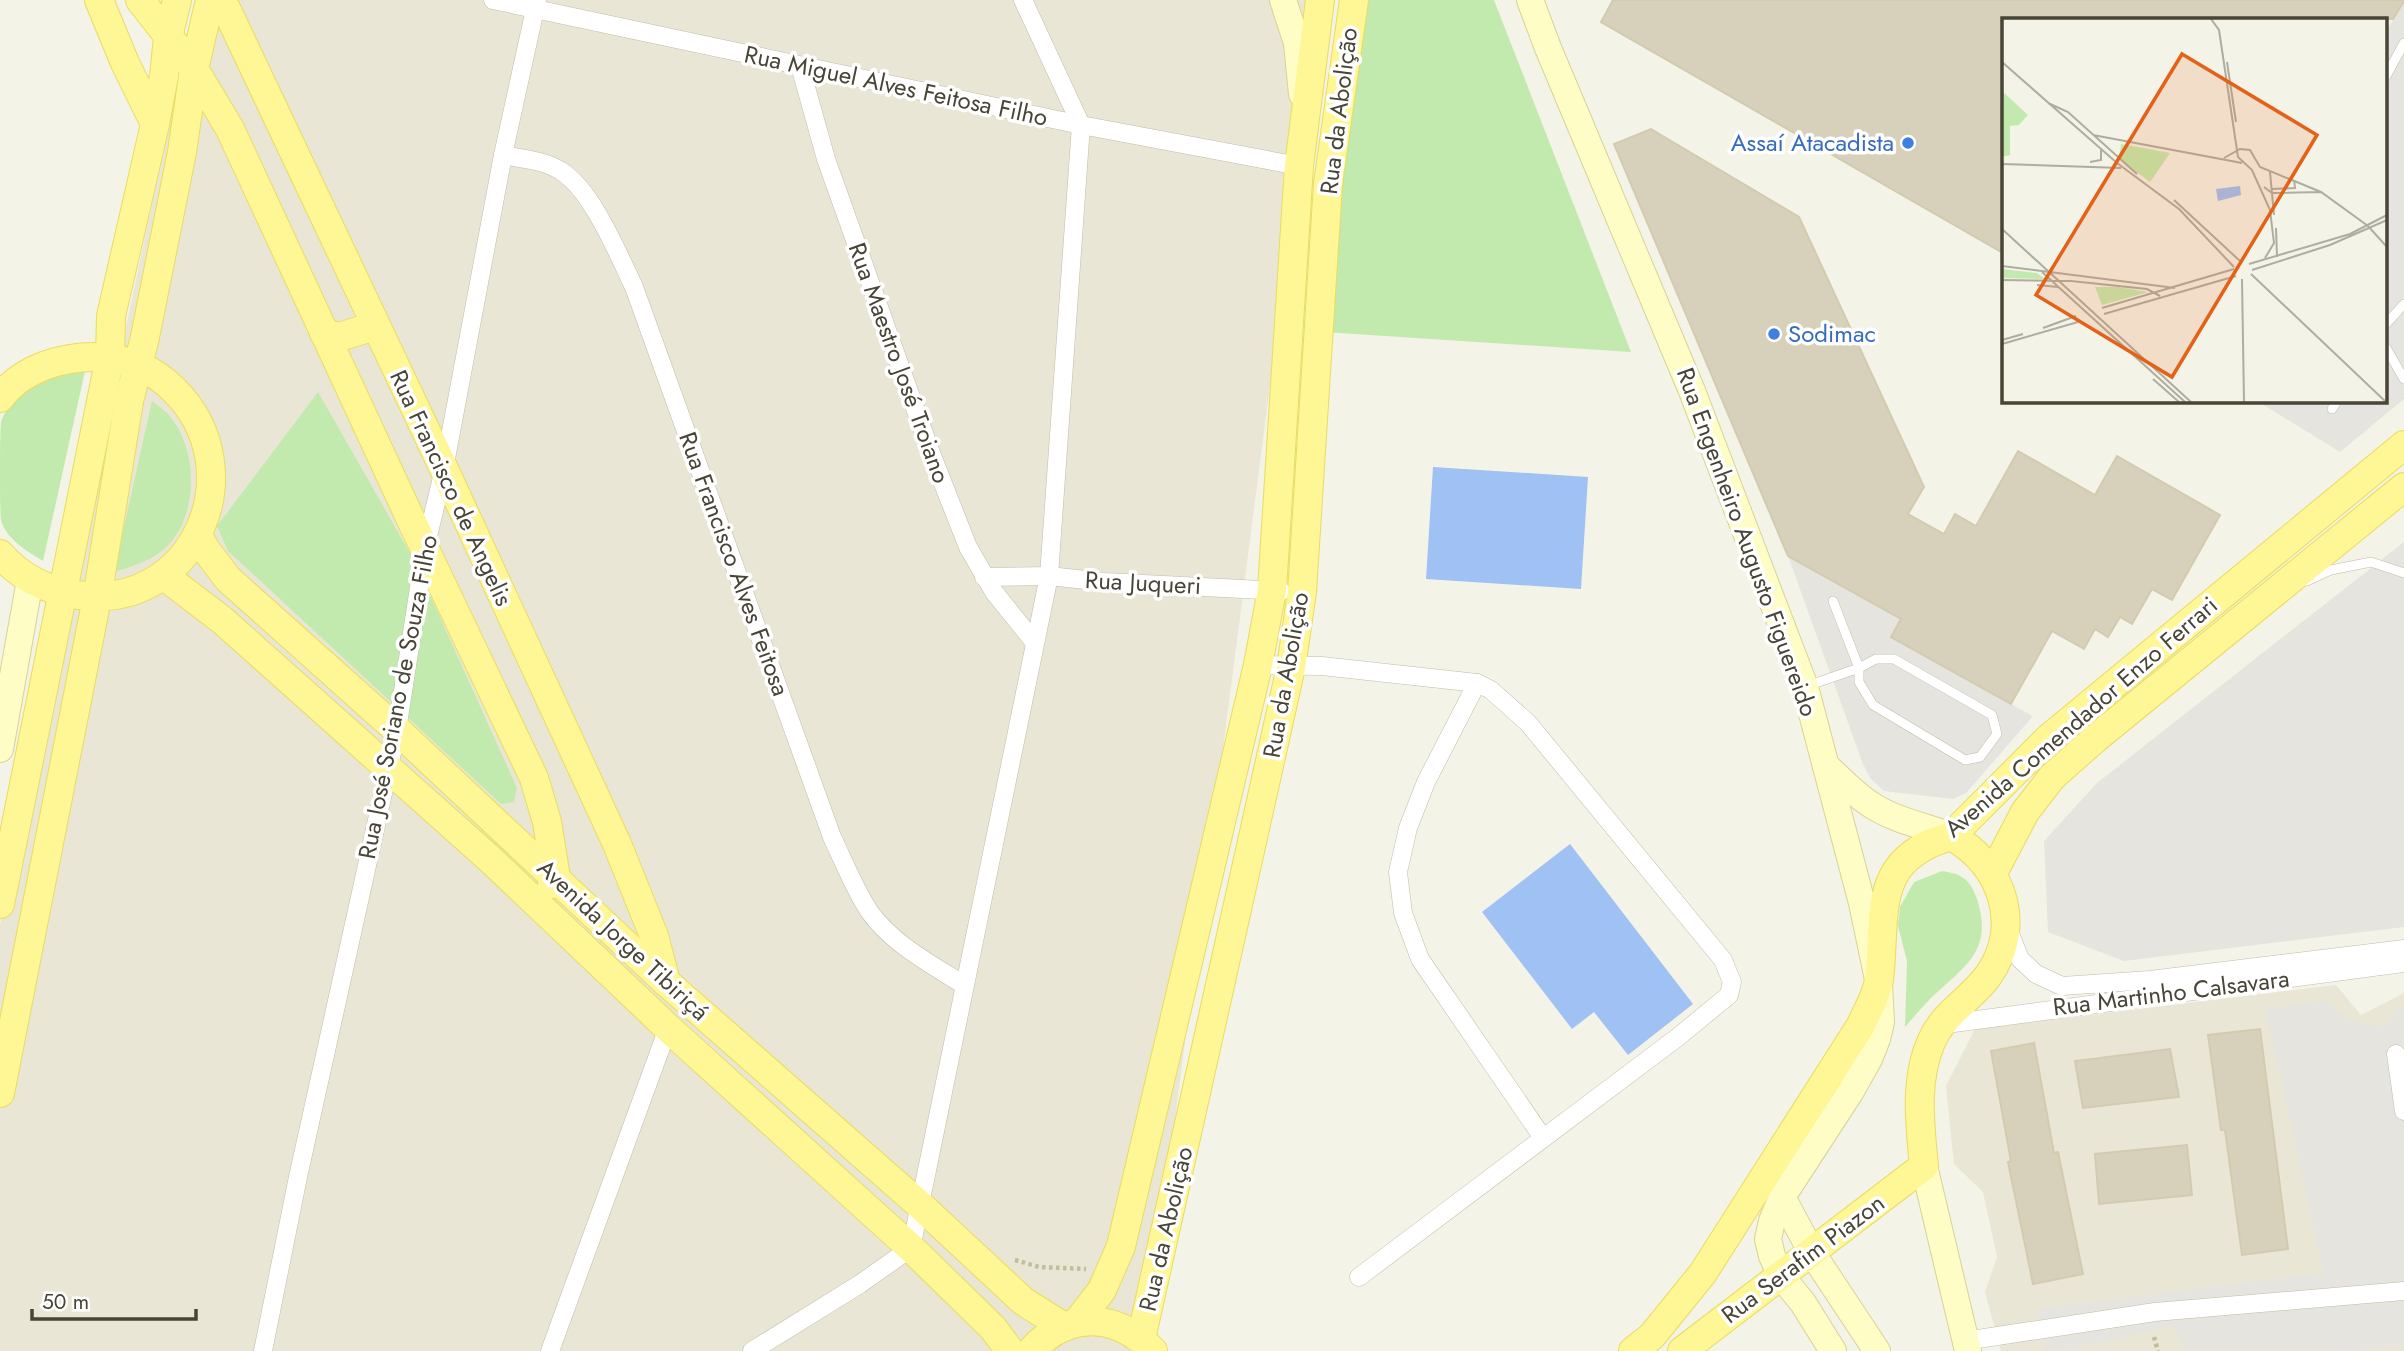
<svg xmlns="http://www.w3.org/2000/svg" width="2404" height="1351" viewBox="0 0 2404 1351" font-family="Jost,sans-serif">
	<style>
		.residential { fill: #e9e6d5 }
		.green { fill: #c3eaae }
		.parking { fill: #e5e4df }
		.water { fill: #a0c1f4 }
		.building { fill: #d7d1bc; stroke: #d2cbaf; stroke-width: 2 }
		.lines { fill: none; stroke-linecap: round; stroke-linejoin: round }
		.lane-casing { stroke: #c0bda9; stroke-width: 10 }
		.street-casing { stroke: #c0bda9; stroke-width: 19 }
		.secondary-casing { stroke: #d7d395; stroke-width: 28 }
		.primary-casing { stroke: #e9dc60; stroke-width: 30 }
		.path { stroke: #c3bd9a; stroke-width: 4.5; stroke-dasharray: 3.5 3.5; stroke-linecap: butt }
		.lane { stroke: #fff; stroke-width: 9 }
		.street { stroke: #fff; stroke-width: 18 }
		.secondary { stroke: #fffdc6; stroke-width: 26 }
		.primary { stroke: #fff695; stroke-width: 28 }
		.shop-dot { fill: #3f7fe0; stroke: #fff; stroke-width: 2.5 }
		.labels { text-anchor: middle; stroke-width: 7; stroke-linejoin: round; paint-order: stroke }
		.street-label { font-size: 24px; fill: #484436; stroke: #fff }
		.shop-label { font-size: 24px; fill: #366cbe; stroke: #fff; text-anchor: end }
		.inset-road { fill: none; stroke: #afada0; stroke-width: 2 }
		.view { fill: #e46218; fill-opacity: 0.15; stroke: #e46218; stroke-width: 3.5 }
		.inset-edge { fill: none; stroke: #484436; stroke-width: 3.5 }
	</style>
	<rect width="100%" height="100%" fill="#f4f3e7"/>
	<!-- residential -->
	<g class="residential">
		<path d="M195,0H1315L1319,7L1153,1289L1138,1351H0V925Z"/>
		<path d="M2336,985L2361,1015L2404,993V1351H2001L1985,1292L1997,1257L1983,1192L1954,1164L1946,1086L1975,1029Z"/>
	</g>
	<!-- green -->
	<g class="green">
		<path d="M1362,0H1494L1631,352L1324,332Z"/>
		<path d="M85,371L43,561C27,551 6,539 1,520C0,507 0,489 0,476C0,462 0,435 1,422C11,391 56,373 85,371Z"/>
		<path d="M318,392L415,562L517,788L514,802L501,804L228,551L217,526Z"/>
		<path d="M152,401C157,405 164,410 169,415C197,448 199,508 171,542C157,559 134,566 114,572Z"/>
		<path d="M1942,871C1962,874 1970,879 1977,899C1994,952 1964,966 1930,999C1921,1008 1913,1018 1905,1027L1907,961L1898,926L1900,907L1914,882Z"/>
	</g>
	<!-- parking -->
	<g class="parking">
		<path d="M2404,1V399L2340,452L2257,401H2385V34Z"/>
		<path d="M2404,542V927L2124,961L2048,932L2044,841L2097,783Z"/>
		<path d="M1788,556L1901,619L1891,638L2033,716L1966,793L1953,799L1884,791L1871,779L1863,764Z"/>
		<path d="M2325,1001L2351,1021L2384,1027L2398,1010L2404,1009V1344L2350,1351H2184L2172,1326L2061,1351H2046L2038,1309L2324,1273L2266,1009Z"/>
	</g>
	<!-- water -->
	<g class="water">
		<path d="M1433,467L1588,477L1581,589L1426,579Z"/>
		<path d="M1570,844L1693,1004L1628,1055L1594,1012L1572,1029L1482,912Z"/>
	</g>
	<!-- building -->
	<g class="building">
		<path d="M1613,0H2404V1L2393,19H2003V253L1601,22Z"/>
		<path d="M1651,129L1799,217L1924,487L1908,514L1944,534L1955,514L1976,526L2018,451L2095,495L2117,456L2220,515L2172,600L2152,589L2132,624L2120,617L2108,637L2095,629L2084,649L2052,631L2011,704L1891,637L1901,619L1788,556L1614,144Z"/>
		<path d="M2260,1029L2288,1249L2242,1255L2225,1130H2221L2208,1035Z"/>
		<path d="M2034,1043L2054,1153L2058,1152L2083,1274L2033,1284L2008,1162L2011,1161L1991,1051Z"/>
		<path d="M2170,1049L2179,1097L2083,1108L2075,1061Z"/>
		<path d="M2187,1145L2192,1195L2099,1204L2095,1154Z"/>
	</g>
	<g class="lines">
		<!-- lane casing -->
		<g class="lane-casing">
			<g id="lane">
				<path d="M2385,78L2404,43"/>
				<path d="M2385,325L2404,304"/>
				<path d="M2385,346L2404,379"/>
				<path d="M2332,409L2337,401"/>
				<path d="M2307,581L2331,570L2371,562L2404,573"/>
				<path d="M1807,686L1859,668V682L1873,705L1965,760L1980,757L1997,734L1992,715L1894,659H1876L1859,668L1833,601"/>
			</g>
		</g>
		<!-- street casing -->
		<g class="street-casing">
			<g id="street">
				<path d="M493,0L1081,125L1299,166"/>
				<path d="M800,66L826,159L931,453L968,547L994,592L1035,643"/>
				<path d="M503,155C522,159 544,160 561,171C592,190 618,254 634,287L832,837C844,862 854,888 869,911C891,943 932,965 964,985"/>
				<path d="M984,577L1049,576L1104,582L1281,591"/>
				<path d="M1258,665L1322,666L1477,683L1491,690L1528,723L1723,960L1732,982L1729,995L1678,1037L1359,1277"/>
				<path d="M1477,683L1426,782L1408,828L1398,872L1403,913L1420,959L1543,1138"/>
				<path d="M2008,929L2020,959L2036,974L2062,986L2150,980L2404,949"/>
				<path d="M1939,1025L2404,963"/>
				<path d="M2396,1054L2404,1111"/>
				<path d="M1965,1341L2155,1312L2404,1291"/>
				<path d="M263,1351L298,1177L397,730L425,549L444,469L503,155L537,0"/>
				<path d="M550,1351L668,1028"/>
				<path d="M752,1351L860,1284L911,1248L1049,576L1081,125L1023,0"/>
			</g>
		</g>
		<!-- secondary casing -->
		<g class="secondary-casing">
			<g id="secondary">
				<path d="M1283,0L1297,43L1302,94"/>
				<path d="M1530,0L1548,48L1692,391L1805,687L1862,903L1879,984L1881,1022L1877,1039L1869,1059L1851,1091L1782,1197L1772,1221L1768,1239L1772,1256L1781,1276L1803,1303L1833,1351"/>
				<path d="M0,749L30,580"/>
				<path d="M1826,766C1841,779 1856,796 1873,806C1897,821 1925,826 1951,836"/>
				<path d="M1924,1166L1968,1351"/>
				<path d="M1782,1197L1812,1253L1877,1351"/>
			</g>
		</g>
		<!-- primary casing -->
		<g class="primary-casing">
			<g id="primary">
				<path d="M99,0L125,63L155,124"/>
				<path d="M140,0L194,69L230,129L412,522L534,778L547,822L556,878L552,884"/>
				<path d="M222,0L444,469L617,844L654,936L666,982"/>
				<path d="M324,333L339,337L375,326"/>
				<path d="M0,398C22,368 63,356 99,357C126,358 155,370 174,390C255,470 194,612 78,595C48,591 20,577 0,554"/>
				<path d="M198,536L206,550L228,579L397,730L666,982L921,1206L1023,1301L1064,1327"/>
				<path d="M163,575L222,620L491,860L668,1028L911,1248L993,1328L1010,1351"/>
				<path d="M1993,873L2025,812L2052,777L2096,738L2404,487"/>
				<path d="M0,904L110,357L111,316L155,124L164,76L168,37L177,0"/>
				<path d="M0,1093L97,598L129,401L145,337L182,152L194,69L210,0"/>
				<path d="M1078,1321L1102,1290L1121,1246L1258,665L1272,590L1299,166L1320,0"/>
				<path d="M1141,1339L1291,667L1302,592L1328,184L1354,0"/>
				<path d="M1031,1351C1068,1311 1116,1312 1153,1351"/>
				<path d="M1633,1351L1652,1336L1703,1273L1861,1025C1867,1011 1877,995 1879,980C1887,915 1869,859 1951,836L2050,737L2404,445"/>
				<path d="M1682,1351L1924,1166C1920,1125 1914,1079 1932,1040C1944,1013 1971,999 1988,976C2023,926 2003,864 1951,836"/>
			</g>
		</g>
		<!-- path -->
		<g class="path">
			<path d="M1015,1260L1039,1267L1086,1269"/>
			<path d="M2154,1337L2158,1351"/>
		</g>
		<!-- lane -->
		<use href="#lane" class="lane"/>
		<!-- street -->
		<use href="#street" class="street"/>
		<!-- secondary -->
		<use href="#secondary" class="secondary"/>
		<!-- primary -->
		<use href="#primary" class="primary"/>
	</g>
	<!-- markers -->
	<g class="shop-dot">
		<circle cx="1908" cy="143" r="7"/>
		<circle cx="1774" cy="334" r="7"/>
	</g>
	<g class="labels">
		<!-- street labels -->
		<g class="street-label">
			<text transform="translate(896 86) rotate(12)" y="8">Rua Miguel Alves Feitosa Filho</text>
			<text transform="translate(1339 111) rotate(-83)" y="8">Rua da Abolição</text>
			<text transform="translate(899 363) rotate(70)" y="8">Rua Maestro José Troiano</text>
			<text transform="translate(451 488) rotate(65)" y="8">Rua Francisco de Angelis</text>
			<text transform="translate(1747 542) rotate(70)" y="8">Rua Engenheiro Augusto Figuereido</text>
			<text transform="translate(734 564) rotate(70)" y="8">Rua Francisco Alves Feitosa</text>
			<text transform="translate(1143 583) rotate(3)" y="8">Rua Juqueri</text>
			<text transform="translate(1286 675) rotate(-80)" y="8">Rua da Abolição</text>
			<text transform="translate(398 697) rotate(-79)" y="8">Rua José Soriano de Souza Filho</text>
			<text transform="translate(2081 717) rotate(-41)" y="8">Avenida Comendador Enzo Ferrari</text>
			<text transform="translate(623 940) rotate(43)" y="8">Avenida Jorge Tibiriçá</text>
			<text transform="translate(2171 993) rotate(-7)" y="8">Rua Martinho Calsavara</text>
			<text transform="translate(1166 1229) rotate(-77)" y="8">Rua da Abolição</text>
			<text transform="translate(1803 1259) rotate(-37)" y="8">Rua Serafim Piazon</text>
		</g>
		<!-- shop labels -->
		<g class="shop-label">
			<text x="1894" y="151">Assaí Atacadista</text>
			<text x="1788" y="342" text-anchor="start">Sodimac</text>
		</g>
	</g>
	<!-- overview -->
	<g transform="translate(2002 18)">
		<rect width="385" height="385" fill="#f4f3e7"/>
		<path d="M0,73L26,97L17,107L8,108V137L0,139ZM119,126L168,135L148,164L117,141ZM0,251L35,255L43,261L0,260ZM93,269H116L146,274L100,287Z" fill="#c3eaae"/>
		<path d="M238,168L239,177L216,183L214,171Z" fill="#a0c1f4"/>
		<path class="inset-road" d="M209,1L217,12L236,139L250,152L268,192L272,225L263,240M0,44L115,145L177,191L232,249M225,44L234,104M46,85L66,94L135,156M91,117L240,145M222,140L238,131L248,132L258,149L319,174L366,208L385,229M88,144L99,142V132M0,146L119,150M268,154L272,197M262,169L270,175L319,174M269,171L293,170L292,162M172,182L238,243M274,210L275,239M0,211L189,384M247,246L348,216L385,197M0,248L173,270M250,252L328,227L385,202M40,254L183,384M249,256L384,384M240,261L242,384M0,262L69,263L145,271L158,278M35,267L56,269M100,290L232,251M102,296L234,258M41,310L74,298M0,322L21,316M0,326L76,304M151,361L177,384"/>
		<path class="view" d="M180,36L315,117L170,359L34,277Z"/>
		<rect width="385" height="385" class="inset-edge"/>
	</g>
	<!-- scale -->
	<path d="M32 1309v10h164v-10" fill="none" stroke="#484436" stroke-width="3.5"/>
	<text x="42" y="1309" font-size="21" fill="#484436" stroke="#ffffff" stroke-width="5" paint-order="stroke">50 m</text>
</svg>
